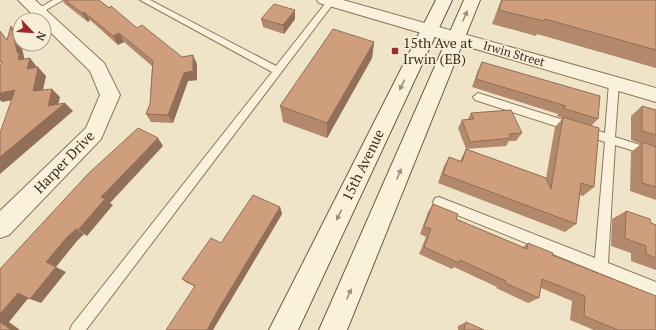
<svg xmlns="http://www.w3.org/2000/svg" width="656" height="330" viewBox="0 0 656 330" font-family="'PT Serif',serif">
	<style>
		.lines { fill: none; stroke-linecap: round; stroke-linejoin: round }
		.lane-casing { stroke: #8d765c; stroke-width: 2 }
		.street-casing { stroke: #8d765c; stroke-width: 2 }
		.secondary-casing { stroke: #6f573f; stroke-width: 2 }
		.lane { fill: #faf1dc; fill-rule: evenodd }
		.street { fill: #faf1dc; fill-rule: evenodd }
		.secondary { fill: #faf1dc; fill-rule: evenodd }
		.wall { fill: #b2896c }
		.shaded-wall { fill: #916f58 }
		.building { fill: #cf9f7d; stroke: #916f58 }
		.oneway { fill: #9c907e }
		.poi-dot { fill: #9e2a2b; stroke: #f7eed8; stroke-width: 1.5 }
		.labels { text-anchor: middle; stroke-width: 3.5; stroke-linejoin: round; paint-order: stroke }
		.far-street-label { font-size: 12px; fill: #3d2e20; stroke: #f7eed8 }
		.poi-label { font-size: 14px; fill: #3d2e20; stroke: #f7eed8; text-anchor: start }
		.street-label { font-size: 14px; fill: #3d2e20; stroke: #f7eed8 }
	</style>
	<rect width="100%" height="100%" fill="#f0e4c8"/>
	<g class="lines">
		<!-- lane casing -->
		<g class="lane-casing">
			<g id="lane">
				<path d="M53,0H63L41,13H35L34,11Z"/>
				<path d="M140,0H150L276,66L328,0H336L86,330H70L72,325L272,72Z"/>
				<path d="M614,80L619,83L615,137L656,150V158L615,145L608,263L656,282V296L435,206L433,202L435,198L439,197L595,258L605,142L475,100L473,97L478,93L605,133L609,83Z"/>
			</g>
		</g>
		<!-- street casing -->
		<g class="street-casing">
			<g id="street">
				<path d="M18,0H35L104,63L120,95L101,139L9,235L0,238V211L86,128L100,95L90,71L44,26V20H38Z"/>
				<path d="M317,0H343L656,88V102L319,3Z"/>
			</g>
		</g>
		<!-- secondary casing -->
		<g class="secondary-casing">
			<g id="secondary">
				<path d="M436,0H452L298,330H269Z"/>
				<path d="M464,0H480L347,330H319Z"/>
			</g>
		</g>
		<!-- lane -->
		<use href="#lane" class="lane"/>
		<!-- street -->
		<use href="#street" class="street"/>
		<!-- secondary -->
		<use href="#secondary" class="secondary"/>
	</g>
	<!-- wall -->
	<g class="wall">
		<path d="M62,0H99L137,28L182,57L197,64V80L188,81L173,123L151,122L146,114L150,104L152,66L124,42L118,45L90,20L88,22L65,4Z"/>
		<path d="M501,0H656V68L537,34L536,36L492,24Z"/>
		<path d="M261,19H295L284,34L263,27Z"/>
		<path d="M374,42L372,58L327,138L283,122L280,106Z"/>
		<path d="M482,62L598,119L591,126L594,187L583,196L580,195L576,224L565,232L438,183L444,166L449,157L460,161L466,149L546,178L555,127L563,118L557,116L558,114L472,87L478,70Z"/>
		<path d="M642,106L656,110V200L630,191L631,152L641,144L631,140V116Z"/>
		<path d="M471,113L522,133L516,141H509L506,146L466,149L458,128L462,120L468,119Z"/>
		<path d="M433,204L456,219L523,247L528,243L552,255L656,330H594L570,320L572,301L541,288L539,298L528,303L496,288L497,287L454,267L452,269L419,254L426,237L420,234L428,212Z"/>
		<path d="M280,207L282,214L223,313L194,286L187,283L182,279L221,243Z"/>
		<path d="M626,211L651,223L656,225V270L631,261V253L611,246L612,219Z"/>
		<path d="M466,322L484,330H458V326Z"/>
	</g>
	<!-- shaded-wall -->
	<g class="shaded-wall">
		<path d="M295,10V19L284,34L283,25Z"/>
		<path d="M84,12L90,20L88,22L82,13Z"/>
		<path d="M11,26L19,35L20,39V44H21L25,61L19,60Z"/>
		<path d="M119,33L124,42L118,45L113,36Z"/>
		<path d="M374,42L372,58L327,138V123Z"/>
		<path d="M193,55L197,64V80L188,81L173,123L168,115L184,73Z"/>
		<path d="M30,58L37,67L35,78L27,69Z"/>
		<path d="M38,67L46,76L41,100L33,91Z"/>
		<path d="M52,89L60,97L57,110L65,103L73,111L0,174V157L48,106Z"/>
		<path d="M15,90L24,98L2,102L0,100V93Z"/>
		<path d="M158,138L163,146L110,203L113,205L87,236L78,230L101,197Z"/>
		<path d="M280,207L282,214L213,330H207L218,310Z"/>
		<path d="M76,229L84,234L77,241L56,267L66,272L41,303L30,299L46,262L68,236Z"/>
		<path d="M18,293L30,296L9,322L20,330H11L0,322V314Z"/>
	</g>
	<!-- building -->
	<g class="building">
		<path d="M65,0H99L109,8L111,6L137,28L142,25L182,57L193,55V71L184,73L168,115L146,114L150,104L153,61L119,33L113,36L84,12L82,13Z"/>
		<path d="M502,0H656V50L545,19L544,21L499,10Z"/>
		<path d="M274,4L295,10L283,25L261,19Z"/>
		<path d="M11,26L17,52L20,55L18,56L19,60L30,58L27,69L38,67L33,91L52,89L48,106L65,103L0,157V131L1,130L15,90L0,93V67L2,62H0V31L7,40Z"/>
		<path d="M333,29L374,42L327,123L280,106Z"/>
		<path d="M482,62L600,96L598,119L563,108L566,106L476,79Z"/>
		<path d="M642,106L656,110V135L642,131Z"/>
		<path d="M511,110L522,133L509,134L511,138L470,142L462,120L474,119L471,113Z"/>
		<path d="M563,117L599,128L594,187L581,183L576,224L443,174L449,157L462,162L466,149L546,178L551,189Z"/>
		<path d="M138,128L158,138L101,197L105,199L78,230L76,229L68,236L46,262L56,267L30,299L18,293L0,314V269L88,174Z"/>
		<path d="M642,142L656,147V187L642,183Z"/>
		<path d="M253,195L280,207L218,310L207,330H166L195,286L182,279L211,238L221,243Z"/>
		<path d="M433,204L458,214L456,219L527,249L528,243L553,253L552,255L656,296V330H618L584,316L585,296L542,279L539,298L505,283L506,281L460,260L459,263L424,247L431,229L424,227Z"/>
		<path d="M626,211L650,219L651,223L656,225V258L646,254V246L625,238Z"/>
		<path d="M0,322L11,330H0Z"/>
		<path d="M466,322L484,330H464Z"/>
	</g>
	<!-- one-way arrows -->
	<defs><path id="oneway-solid" d="M-6-.8H1V-3.2L6.5 0L1 3.2V.8H-6Z"/></defs>
	<g class="oneway">
		<use href="#oneway-solid" transform="translate(465 16) rotate(-67)"/>
		<use href="#oneway-solid" transform="translate(402 85) rotate(116)"/>
		<use href="#oneway-solid" transform="translate(399 174) rotate(-68)"/>
		<use href="#oneway-solid" transform="translate(339 215) rotate(116)"/>
		<use href="#oneway-solid" transform="translate(349 294) rotate(-67)"/>
	</g>
	<!-- markers -->
	<rect class="poi-dot" x="391" y="47" width="8" height="8" rx="2"/>
	<g class="labels">
		<!-- far-street labels -->
		<g class="far-street-label">
			<text transform="translate(514 54) rotate(16)" y="4">Irwin Street</text>
		</g>
		<!-- poi labels -->
		<g class="poi-label">
			<text x="403" y="48">15th Ave at<tspan x="403" dy="16">Irwin (EB)</tspan></text>
		</g>
		<!-- street labels -->
		<g class="street-label">
			<text transform="translate(64 162) rotate(-46)" y="5">Harper Drive</text>
			<text transform="translate(363 165) rotate(-64)" y="5">15th Avenue</text>
		</g>
	</g>
	<!-- north arrow -->
	<g transform="translate(32 32) rotate(115)"><circle r="19" fill="#f7eed8" stroke="#ada18e"/>
	<path d="M0-3L7 15L0 10L-7 15Z" fill="#9e2a2b"/>
	<text y="-6" font-size="11" font-weight="bold" text-anchor="middle" fill="#3d2e20">N</text>
	</g>
</svg>
